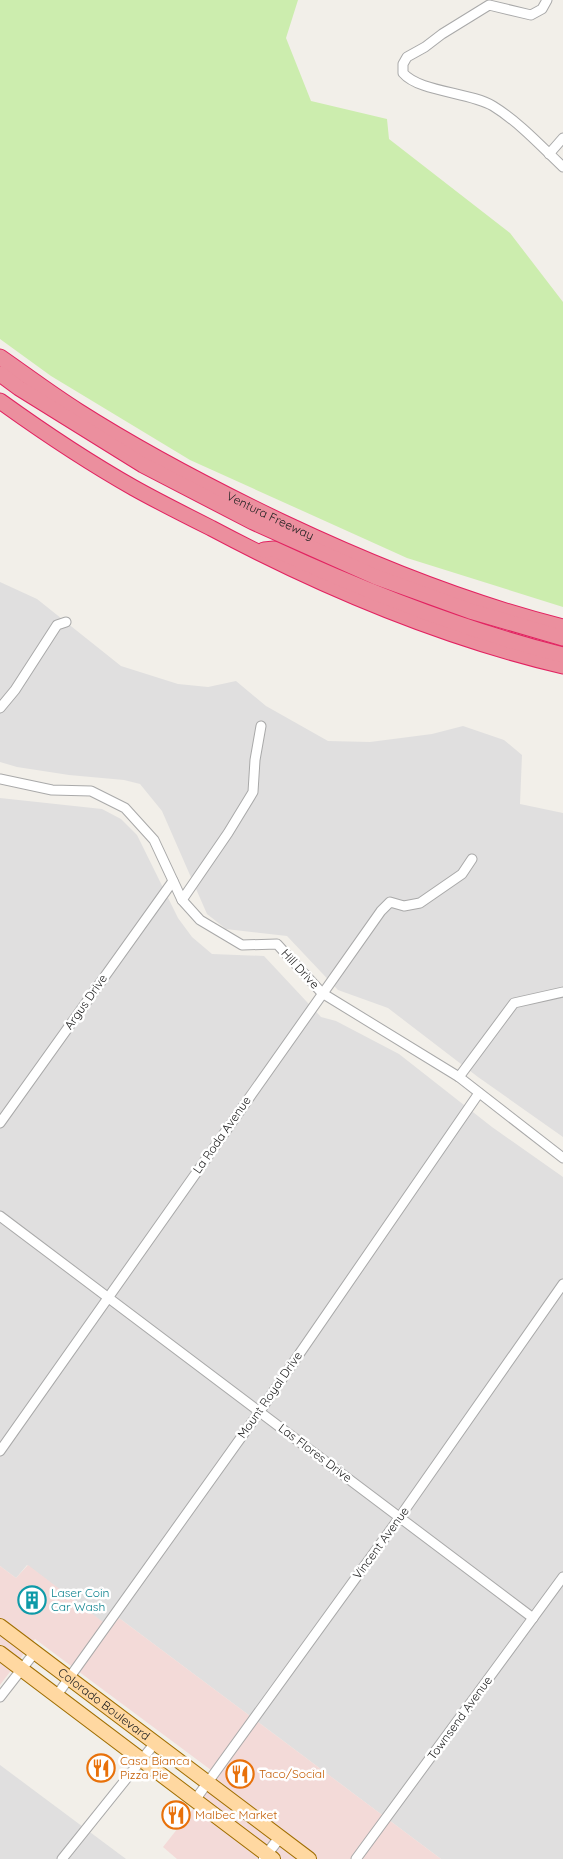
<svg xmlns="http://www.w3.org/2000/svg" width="563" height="1859" viewBox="0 0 563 1859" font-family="Quicksand,sans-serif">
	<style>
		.residential { fill: #e0dfdf }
		.commercial { fill: #f3dad8 }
		.grass { fill: #ccedae }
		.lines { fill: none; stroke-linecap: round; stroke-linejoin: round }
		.minor-casing { stroke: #a9a9a9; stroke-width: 11 }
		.tertiary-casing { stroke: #a9a9a9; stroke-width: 12 }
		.primary-casing { stroke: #a06e00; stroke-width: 16 }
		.motorway-casing { stroke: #e22361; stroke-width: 17 }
		.minor { stroke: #fff; stroke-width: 9 }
		.tertiary { stroke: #fff; stroke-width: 10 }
		.primary { stroke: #ffd8a1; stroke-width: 14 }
		.motorway { stroke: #eb8f9e; stroke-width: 15 }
		.labels { text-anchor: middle; stroke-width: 5; stroke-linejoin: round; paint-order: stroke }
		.street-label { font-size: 12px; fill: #222; stroke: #fff }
		.culture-label { font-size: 12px; fill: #0d838f; stroke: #fff; text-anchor: start }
		.food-label { font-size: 12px; fill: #c56008; stroke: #fff; text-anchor: start }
	</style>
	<rect width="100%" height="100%" fill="#f2efe9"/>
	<!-- residential -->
	<g class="residential">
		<path d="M0,582L37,599L121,666L178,684L208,687L236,681L266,706L328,741L370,742L432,734L463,726L504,740L522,755L520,804L563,813V1137L478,1077L388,1008L338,990L287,936L226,929L207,914L162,811L140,784L124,780L69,775L17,767L0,762Z"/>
		<path d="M0,798L102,809L121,819L137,835L178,918L192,937L212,954L264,956L321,1017L336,1021L399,1054L492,1127L563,1177V1859H441L119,1618L111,1629L27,1565L16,1578L0,1566Z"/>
		<path d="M0,1765L126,1859H0Z"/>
	</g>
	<!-- commercial -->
	<path class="commercial" d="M28,1565L111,1628L119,1618L441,1859H177L163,1847L219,1776L35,1639L0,1685V1566L16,1578Z"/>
	<!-- grass -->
	<path class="grass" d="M0,0H298L286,38L311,101L387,119L389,139L510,233L563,302V607L407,558L190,460L51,376L0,339Z"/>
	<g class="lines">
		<!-- minor casing -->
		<g class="minor-casing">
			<g id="minor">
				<path d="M547,0L542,9L531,15L489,5L442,34L425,47L407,57L403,64V73C419,92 470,92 493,106C519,122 541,146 563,167"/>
				<path d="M549,154L563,138"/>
				<path d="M0,708L15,690L57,625L66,622"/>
				<path d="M0,779L52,790L91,791L125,808L154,840L182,900L200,920L242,945L277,944L322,993L459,1077L563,1158"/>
				<path d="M182,900L228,833L253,792L255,760L261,726"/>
				<path d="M459,1077L514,1003L563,992"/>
				<path d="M0,1123L173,881"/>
				<path d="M0,1216L533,1618"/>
				<path d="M0,1451L381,911L390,902L404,906L420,903L462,874L472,859"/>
				<path d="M57,1695L260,1411L479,1093"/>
				<path d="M0,1697L35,1652"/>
				<path d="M195,1800L397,1521L563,1284"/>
				<path d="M62,1859L155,1743"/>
				<path d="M356,1859L563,1577"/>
			</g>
		</g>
		<!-- tertiary casing -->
		<g class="tertiary-casing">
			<path id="tertiary" d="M264,1858L280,1837"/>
		</g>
		<!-- primary casing -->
		<g class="primary-casing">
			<g id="primary">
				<path id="s1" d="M0,1626L309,1859"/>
				<path d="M0,1653L273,1859"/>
			</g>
		</g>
		<!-- motorway casing -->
		<g class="motorway-casing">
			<g id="motorway">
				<path id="s2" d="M0,357C26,375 51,394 78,411C144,453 213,489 284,523C373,565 467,603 563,627"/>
				<path d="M0,374L19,388L143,465L253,522L376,577L470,611L563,638"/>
				<path d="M0,401C43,432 88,462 134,488C159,502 185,515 211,528C322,587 440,637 563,666"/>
				<path d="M264,550L274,549C367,592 464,630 563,655"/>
			</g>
		</g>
		<!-- minor -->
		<use href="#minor" class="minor"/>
		<!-- tertiary -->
		<use href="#tertiary" class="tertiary"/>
		<!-- primary -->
		<use href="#primary" class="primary"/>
		<!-- motorway -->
		<use href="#motorway" class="motorway"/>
	</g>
	<!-- icons -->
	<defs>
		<g id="building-ring" transform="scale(1.4375)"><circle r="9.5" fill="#fff" stroke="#0f9aa8" stroke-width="1.5"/><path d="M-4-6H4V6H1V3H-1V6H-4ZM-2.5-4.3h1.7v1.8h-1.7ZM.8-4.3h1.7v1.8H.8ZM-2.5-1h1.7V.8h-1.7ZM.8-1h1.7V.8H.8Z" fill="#0f9aa8"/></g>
		<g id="restaurant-ring" transform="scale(1.4375)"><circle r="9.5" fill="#fff" stroke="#e8710a" stroke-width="1.5"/><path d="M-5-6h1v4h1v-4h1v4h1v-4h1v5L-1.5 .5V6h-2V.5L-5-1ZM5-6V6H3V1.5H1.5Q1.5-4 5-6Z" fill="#e8710a"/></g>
	</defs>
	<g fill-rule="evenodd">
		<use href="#building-ring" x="32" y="1600"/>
		<use href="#restaurant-ring" x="101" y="1768"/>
		<use href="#restaurant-ring" x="240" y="1774"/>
		<use href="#restaurant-ring" x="176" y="1815"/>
	</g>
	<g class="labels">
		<!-- street labels -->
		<g class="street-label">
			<text dy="4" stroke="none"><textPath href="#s2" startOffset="314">Ventura Freeway</textPath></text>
			<text transform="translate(300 969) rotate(47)" y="4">Hill Drive</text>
			<text transform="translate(86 1002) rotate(-55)" y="4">Argus Drive</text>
			<text transform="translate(222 1135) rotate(-55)" y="4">La Roda Avenue</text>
			<text transform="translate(270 1395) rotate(-55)" y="4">Mount Royal Drive</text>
			<text transform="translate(315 1453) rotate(37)" y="4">Las Flores Drive</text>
			<text transform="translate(381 1543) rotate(-54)" y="4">Vincent Avenue</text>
			<text dy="4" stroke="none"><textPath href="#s1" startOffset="130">Colorado Boulevard</textPath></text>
			<text transform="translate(460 1718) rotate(-54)" y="4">Townsend Avenue</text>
		</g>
		<!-- culture labels -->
		<g class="culture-label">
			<text x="51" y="1597">Laser Coin<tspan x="51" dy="14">Car Wash</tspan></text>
		</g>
		<!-- food labels -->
		<g class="food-label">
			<text x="120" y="1765">Casa Bianca<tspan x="120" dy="14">Pizza Pie</tspan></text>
			<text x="259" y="1778">Taco/Social</text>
			<text x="195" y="1819">Malbec Market</text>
		</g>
	</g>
</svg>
